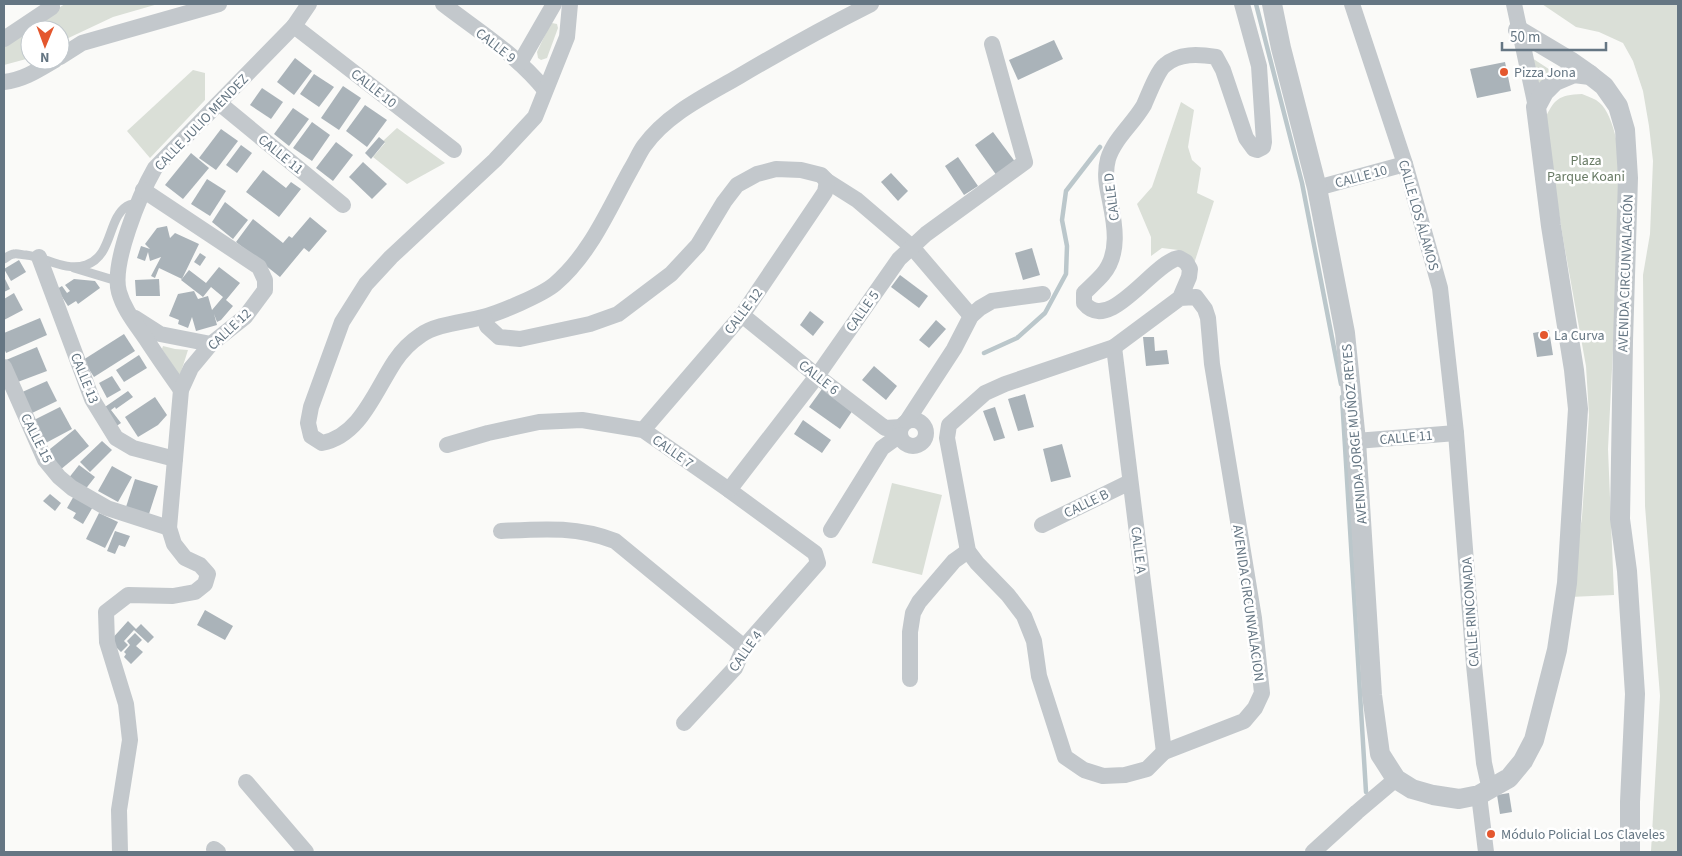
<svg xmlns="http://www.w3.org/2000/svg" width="1682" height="856" viewBox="0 0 1682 856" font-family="'Source Sans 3',sans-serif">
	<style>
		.green { fill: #dadfd7 }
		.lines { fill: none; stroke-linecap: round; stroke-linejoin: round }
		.stream { stroke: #bbc7cb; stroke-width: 4.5 }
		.building { fill: #aab3b9 }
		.service { stroke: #c3c8cc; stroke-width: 9 }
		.minor { stroke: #c3c8cc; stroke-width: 16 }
		.tertiary { stroke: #c3c8cc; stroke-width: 20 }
		.poi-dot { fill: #e4572e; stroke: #fff; stroke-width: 2 }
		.labels { text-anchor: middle; stroke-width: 5; stroke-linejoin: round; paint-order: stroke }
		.street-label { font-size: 14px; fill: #657683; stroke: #fff }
		.poi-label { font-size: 14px; fill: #657683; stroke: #fff; text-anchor: start }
		.park-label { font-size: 14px; fill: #687a64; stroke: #fff }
	</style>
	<rect width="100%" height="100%" fill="#fafaf8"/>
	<!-- green -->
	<g class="green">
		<path d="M65,4H158L113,17L60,42V30H30V58L4,65V42Z"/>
		<path d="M1542,4H1678V852H1651V851L1660,696L1645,506L1643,275L1650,234L1653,161L1649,126L1643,91L1633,61L1623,43L1599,32L1576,27Z"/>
		<path d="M552,23L557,24L558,28L547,58L541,60L538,58L537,52L550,24Z"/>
		<path d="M1532,58L1561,77L1538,95Z"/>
		<path d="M193,70L205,73V100L150,158L127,131Z"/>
		<path d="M1582,94C1587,96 1592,98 1596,100C1614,111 1618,150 1622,169L1608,449L1614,595L1570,597L1582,517L1589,415L1586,366L1564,244L1544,121C1554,99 1558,95 1582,94Z"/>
		<path d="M1181,102L1194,110L1188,147L1192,160L1201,168L1197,193L1214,201L1193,267L1178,250L1162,248L1151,256V237L1137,204L1152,187Z"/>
		<path d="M397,128L445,163L407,184L373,157L385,143L383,141Z"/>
		<path d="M163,346L175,349L188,350L181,372L179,375L162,349Z"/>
		<path d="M892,483L942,495L922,575L872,563Z"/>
	</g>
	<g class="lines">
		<!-- stream -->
		<g class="stream">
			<path d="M1256,4L1302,183L1341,384"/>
			<path d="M984,353L1017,338L1045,313L1066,274L1067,246L1062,220L1066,191L1100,147"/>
			<path d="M1342,397L1366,792"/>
		</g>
	</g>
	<!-- building -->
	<g class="building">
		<path d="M1054,40L1063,59L1018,80L1009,60Z"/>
		<path d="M295,58L312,71L294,95L277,82Z"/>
		<path d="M1505,62L1511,91L1477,98L1470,69Z"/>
		<path d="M314,74L334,87L319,107L300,94Z"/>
		<path d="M343,86L361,98L339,130L321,118Z"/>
		<path d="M262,88L283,102L271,119L250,105Z"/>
		<path d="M365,105L387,120L367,147L346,131Z"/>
		<path d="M293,108L309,119L289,146L274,134Z"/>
		<path d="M312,122L330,135L312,161L293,148Z"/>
		<path d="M221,129L238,141L216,170L199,158Z"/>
		<path d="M993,132L1016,163L997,176L975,145Z"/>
		<path d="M379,137L385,142L371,159L365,153Z"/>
		<path d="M336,142L353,155L333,181L316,168Z"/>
		<path d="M241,145L252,153L237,173L226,165Z"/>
		<path d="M191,153L209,168L183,199L165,185Z"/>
		<path d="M958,157L978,186L964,195L945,166Z"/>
		<path d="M363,162L387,184L372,199L349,177Z"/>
		<path d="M263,170L286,188L291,182L301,189L279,217L246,192Z"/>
		<path d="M891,173L908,191L898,201L881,182Z"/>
		<path d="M207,179L226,191L210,216L191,204Z"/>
		<path d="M225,202L248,220L233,239L212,222Z"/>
		<path d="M310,217L327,231L309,252L304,248L280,277L236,242L253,219L283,243L289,236L292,238Z"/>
		<path d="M167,226L170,238L175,233L199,244L182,279L159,268L155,278L151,276L161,257L150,261L148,252L145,261L137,258L141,246L150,249L145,244L157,228Z"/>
		<path d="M1032,248L1040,275L1023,280L1015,253Z"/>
		<path d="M200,253L206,257L200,266L194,262Z"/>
		<path d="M19,260L26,272L11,281L4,269Z"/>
		<path d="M219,267L240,283L226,300L233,306L221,320L217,322L214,314L217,325L196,331L192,317L188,328L178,324L179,320L169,316L178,294L194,291L198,299L208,296L212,310L223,297L211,287L203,297L181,280L189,270L206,283Z"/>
		<path d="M900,275L928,296L919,308L891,287Z"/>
		<path d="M4,277L10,289L4,292Z"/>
		<path d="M74,279L95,281L100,288L78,304L76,301L68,306L57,289L62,286L67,293L70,291L65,285Z"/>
		<path d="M159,279L160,296H136L135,280Z"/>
		<path d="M14,293L23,310L4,320V299Z"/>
		<path d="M810,311L824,322L813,336L800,325Z"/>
		<path d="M40,318L47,335L6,353L4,348V333Z"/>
		<path d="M936,320L946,329L929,348L919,340Z"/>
		<path d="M1549,330L1553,355L1537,357L1533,333Z"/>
		<path d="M124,334L135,351L94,377L83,360Z"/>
		<path d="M1143,337H1154L1155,351L1167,350L1169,364L1146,366Z"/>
		<path d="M37,347L47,371L15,383L6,360Z"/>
		<path d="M139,355L147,368L124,382L116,370Z"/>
		<path d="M874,366L897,386L886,400L862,380Z"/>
		<path d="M112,376L121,390L107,398L99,383Z"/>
		<path d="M47,381L57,401L30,414L20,393Z"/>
		<path d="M822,389L853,410L840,429L809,407Z"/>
		<path d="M128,391L133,397L116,409L115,407L111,410L121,423L115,427L102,409Z"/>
		<path d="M1025,394L1034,427L1018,431L1008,399Z"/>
		<path d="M155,397L167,415L158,425L138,437L125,417Z"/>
		<path d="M60,407L72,429L42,445L30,422Z"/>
		<path d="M995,407L1005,438L994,441L983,411Z"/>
		<path d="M803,420L831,440L822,453L794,434Z"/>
		<path d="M75,429L89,446L60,470L45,453Z"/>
		<path d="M102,441L112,450L90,472L80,462Z"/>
		<path d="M1062,444L1071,477L1051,482L1043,449Z"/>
		<path d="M79,465L95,477L84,491L68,479Z"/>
		<path d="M112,466L132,477L118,502L98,491Z"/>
		<path d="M135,479L158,486L149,514L126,507Z"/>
		<path d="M50,494L61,503L55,511L43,501Z"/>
		<path d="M75,494L94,505L83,524L73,518L76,513L67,508Z"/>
		<path d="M99,513L118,522L105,548L86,539Z"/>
		<path d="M115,531L130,536L125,547L119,545L115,554L107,551Z"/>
		<path d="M205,610L233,626L225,640L197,625Z"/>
		<path d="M128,621L136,629L141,624L154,637L148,643L134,630L124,641L128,645L121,652L110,641Z"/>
		<path d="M135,633L142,640L136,646L143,652L131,664L124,657L126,654L124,652L130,645L127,641Z"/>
		<path d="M1509,793L1512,812L1500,814L1497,795Z"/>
	</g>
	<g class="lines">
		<!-- service -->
		<g class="service">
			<path d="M4,259C7,257 11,254 14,254C17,253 22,255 26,255C46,257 65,272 86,265C113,256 107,219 127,206C130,204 134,204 138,203"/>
			<path d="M74,268L117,281"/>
		</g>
		<!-- minor -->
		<g class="minor">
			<path d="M443,4C478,31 517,55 545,90"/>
			<path d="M570,4L567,37L535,117L495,160L391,257L366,284L342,322L311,407L308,423L311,436L322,443C360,436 375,391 395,361C401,352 412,341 421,335C436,324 465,322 483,317C499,313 542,295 555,284C591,253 608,210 631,169C636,161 639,153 644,146C667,114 705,96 738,77C782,51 825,27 871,4"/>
			<path d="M1352,4L1405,164L1440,288L1456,433L1474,665L1484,763L1490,790"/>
			<path d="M1514,4L1536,107"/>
			<path d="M294,26L454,150"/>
			<path d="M4,39L52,7"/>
			<path d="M60,57L82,43L219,4"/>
			<path d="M520,63L554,4"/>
			<path d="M4,82C23,80 38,70 55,60"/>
			<path d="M219,103L343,205"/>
			<path d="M1317,188L1405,164"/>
			<path d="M39,257L92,399L116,438L133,448L175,459"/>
			<path d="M1180,298L1196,297L1205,309L1208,318L1212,364L1254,618L1262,693L1255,708L1244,721L1164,752L1147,769L1125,775L1103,776L1084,770L1065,757L1039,676L1034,641L1024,616L1008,595L977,563L968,551L947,438L949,425L985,393L1005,384L1114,347L1180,298L1189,277L1190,269L1186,262L1179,258C1154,261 1110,335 1084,303V293C1090,287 1097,281 1103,274C1120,254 1115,225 1110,201C1107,187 1104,174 1108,159C1114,139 1133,124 1144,105C1148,96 1158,70 1165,65C1179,53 1198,54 1216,57L1223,70L1246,138L1254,149L1257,150L1263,147L1264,142L1259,66L1242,4"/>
			<path d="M742,315L817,376L885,428L901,427"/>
			<path d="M484,317L487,326L499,337L520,339L590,324L618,314L671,274L698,245L724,202L737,185L757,174L776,169L801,170L821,175L827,181L857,200L912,247L971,316"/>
			<path d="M135,318L160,334L211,344"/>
			<path d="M1114,347L1164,752"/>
			<path d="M4,367L45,460L59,477L72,488L107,508L169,528"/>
			<path d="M181,390C169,373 157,356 146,339C136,324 124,310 119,292C111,264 140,194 155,168L294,26L309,4"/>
			<circle cx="913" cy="433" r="13"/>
			<path d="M907,421L954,349L971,316L980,308L992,301L1043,294"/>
			<path d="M643,430L742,315L819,201L825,192L827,181"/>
			<path d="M1356,441L1456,433"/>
			<path d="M447,445L488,433L539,422L582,420L643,430L729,490L815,553L818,563L744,647L735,668L684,723"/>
			<path d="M729,490L817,376L899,259L926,234L1025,162L992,44"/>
			<path d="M1042,525L1130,482"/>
			<path d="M831,530L882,448L900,435"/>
			<path d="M501,531C542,529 576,526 615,541L744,647"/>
			<path d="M910,679V632L913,613L919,602L954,561L968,551"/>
			<path d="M246,782L306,852"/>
			<path d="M1479,795L1486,852"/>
			<path d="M214,849L218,852"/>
			<path d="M120,852L119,810L130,740L126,704L107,642L106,612L128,595L173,596L195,592L205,584L208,574L200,565L185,558L174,544L169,528L181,390L191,368L211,344L245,317L265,290V280L259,267L143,190"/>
			<path d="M1313,852L1357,812L1396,779"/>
		</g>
		<!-- tertiary -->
		<g class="tertiary">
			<path d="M1272,4L1281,48L1317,188L1345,333L1356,441L1372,695L1380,754L1396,779L1412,789L1433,795L1459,799L1479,795L1509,778L1523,761L1534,740L1557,650L1567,583L1578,409L1574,370L1551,226L1536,107L1544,92L1555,81L1574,73L1590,75L1604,86L1618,106L1625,130L1628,178L1623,341L1620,519L1627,571L1635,694L1630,802V852"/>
			<path d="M1518,30L1570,61L1590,75"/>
		</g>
	</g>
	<!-- markers -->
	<g class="poi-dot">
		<circle cx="1504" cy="72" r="5"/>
		<circle cx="1544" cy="335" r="5"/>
		<circle cx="1491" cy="834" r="5"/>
	</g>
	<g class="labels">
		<!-- street labels -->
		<g class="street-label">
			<text transform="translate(496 45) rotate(38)" y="5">CALLE 9</text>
			<text transform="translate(374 88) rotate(38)" y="5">CALLE 10</text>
			<text transform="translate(201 122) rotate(-46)" y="5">CALLE JULIO MENDEZ</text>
			<text transform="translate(281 154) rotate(39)" y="5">CALLE 11</text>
			<text transform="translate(1361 176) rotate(-15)" y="5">CALLE 10</text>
			<text transform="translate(1111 197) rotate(-97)" y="5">CALLE D</text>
			<text transform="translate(1419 215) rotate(74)" y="5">CALLE LOS ÁLAMOS</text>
			<text transform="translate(1625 273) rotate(-88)" y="5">AVENIDA CIRCUNVALACIÓN</text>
			<text transform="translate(743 311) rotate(-53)" y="5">CALLE 12</text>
			<text transform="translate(862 311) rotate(-55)" y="5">CALLE 5</text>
			<text transform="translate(229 329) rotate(-43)" y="5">CALLE 12</text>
			<text transform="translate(819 377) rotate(38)" y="5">CALLE 6</text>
			<text transform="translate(85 378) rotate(68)" y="5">CALLE 13</text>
			<text transform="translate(1354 434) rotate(-95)" y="5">AVENIDA JORGE MUÑOZ REYES</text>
			<text transform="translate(1406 437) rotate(-5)" y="5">CALLE 11</text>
			<text transform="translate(37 438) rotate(63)" y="5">CALLE 15</text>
			<text transform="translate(673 451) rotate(35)" y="5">CALLE 7</text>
			<text transform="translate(1086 503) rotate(-26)" y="5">CALLE B</text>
			<text transform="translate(1139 550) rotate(83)" y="5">CALLE A</text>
			<text transform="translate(1249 603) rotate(82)" y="5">AVENIDA CIRCUNVALACION</text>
			<text transform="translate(1470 612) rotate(-94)" y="5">CALLE RINCONADA</text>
			<text transform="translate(745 651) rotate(-55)" y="5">CALLE 4</text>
		</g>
		<!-- poi labels -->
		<g class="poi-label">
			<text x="1514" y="77">Pizza Jona</text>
			<text x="1554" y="340">La Curva</text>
			<text x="1501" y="839">Módulo Policial Los Claveles</text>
		</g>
		<!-- park labels -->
		<g class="park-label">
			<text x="1586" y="165">Plaza<tspan x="1586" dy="16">Parque Koani</tspan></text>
		</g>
	</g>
	<!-- border -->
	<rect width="1682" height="856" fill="none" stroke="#657683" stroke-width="10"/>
	<!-- north arrow -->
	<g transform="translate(45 45) rotate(181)"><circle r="24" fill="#ffffff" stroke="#c1c8cd"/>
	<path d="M0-4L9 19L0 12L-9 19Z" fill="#e4572e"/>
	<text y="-8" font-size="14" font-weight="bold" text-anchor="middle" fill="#657683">N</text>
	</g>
	<!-- scale -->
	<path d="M1502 42v8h104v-8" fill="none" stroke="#657683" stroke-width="2.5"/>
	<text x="1510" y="42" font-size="15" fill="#657683" stroke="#ffffff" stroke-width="4" paint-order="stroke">50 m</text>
</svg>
